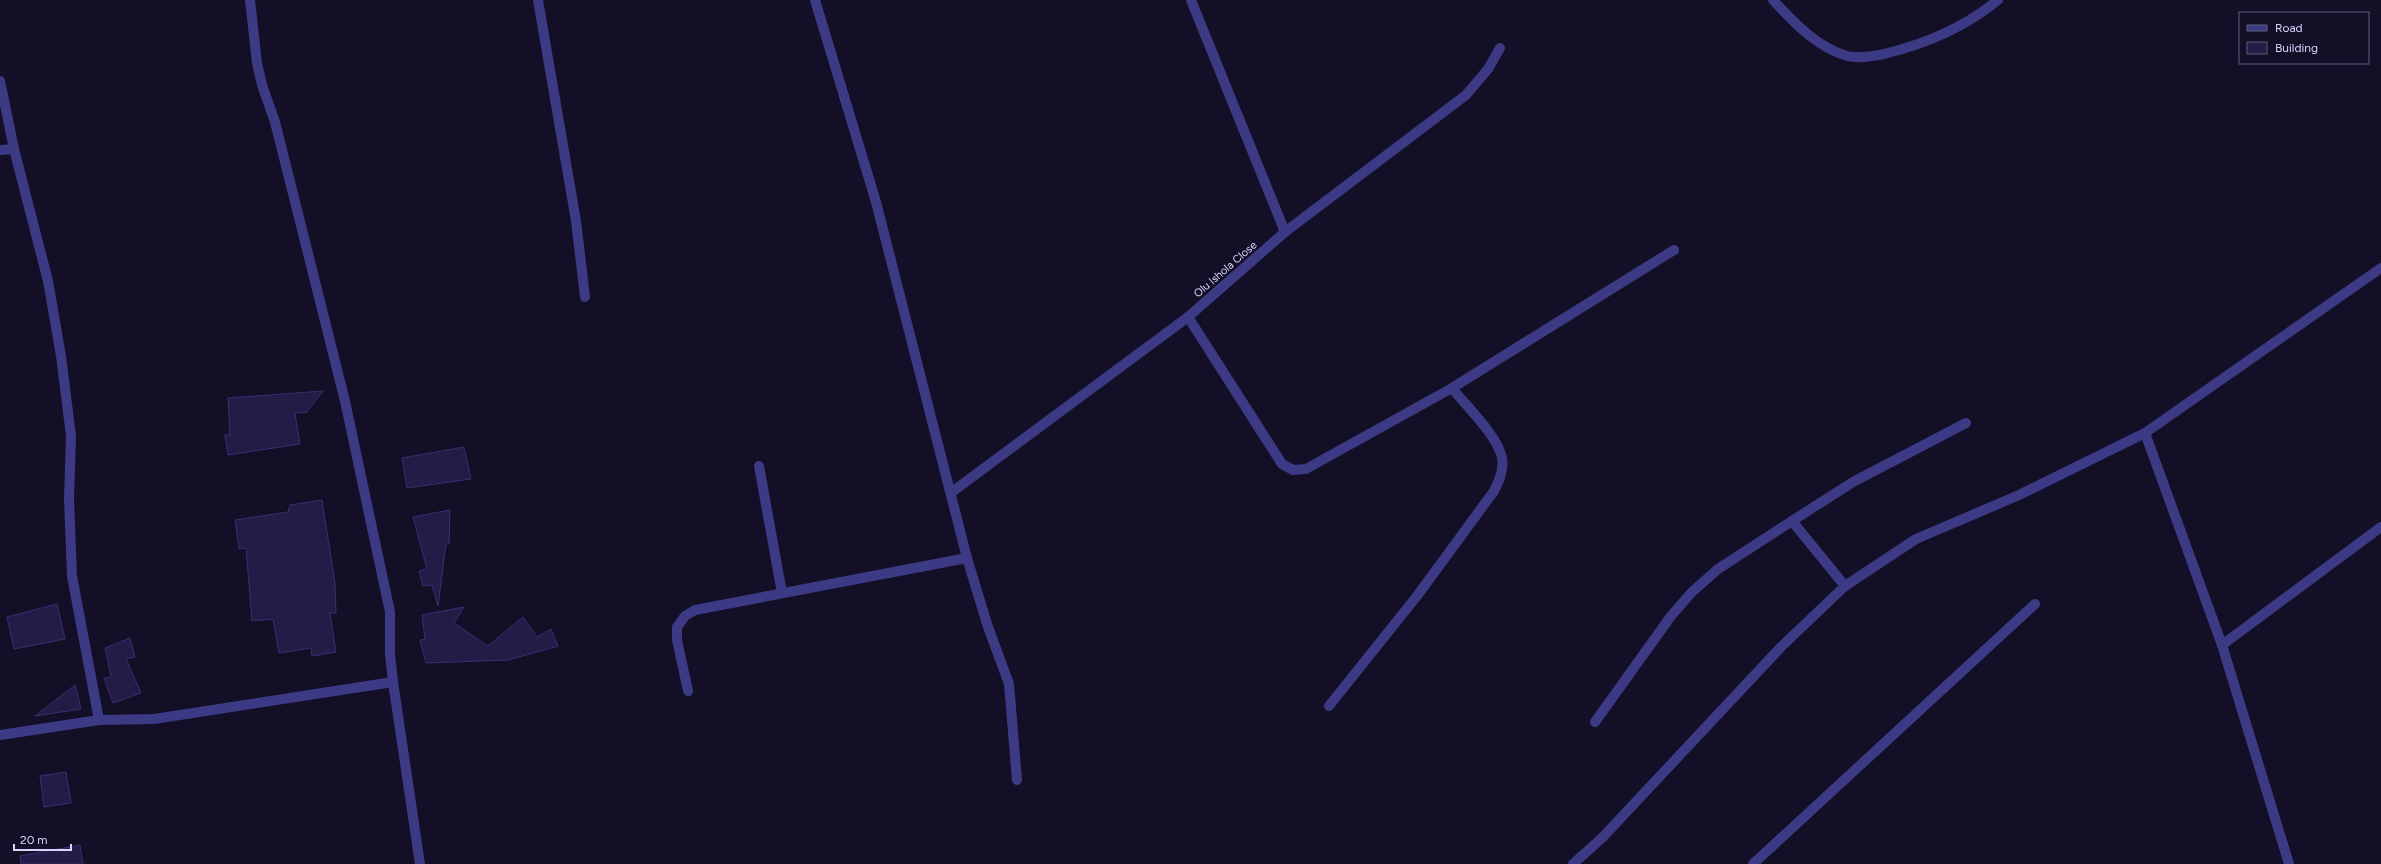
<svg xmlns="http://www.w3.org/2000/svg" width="2381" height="864" viewBox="0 0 2381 864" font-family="Figtree,sans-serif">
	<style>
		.building { fill: #241b47; stroke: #3b2d73 }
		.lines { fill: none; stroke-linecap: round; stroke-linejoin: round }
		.minor { stroke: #3d3a85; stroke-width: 10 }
		.labels { text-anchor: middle; stroke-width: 3; stroke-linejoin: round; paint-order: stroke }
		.street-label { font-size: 11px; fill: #d9d4ff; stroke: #130f26 }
	</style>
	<rect width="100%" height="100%" fill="#130f26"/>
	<!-- building -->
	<g class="building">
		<path d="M323,391L307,412L295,413L300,444L228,455L225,435H230L228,398Z"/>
		<path d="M464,447L471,479L407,488L402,458Z"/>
		<path d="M322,500L335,583L336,613H330L336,652L312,656L311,648L279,653L273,619L252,621L246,548L239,549L235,520L288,512L290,505Z"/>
		<path d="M450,510L449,544H446L438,606L432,585L423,586L419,571L427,569L413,517Z"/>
		<path d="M57,604L65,639L14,649L7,617Z"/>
		<path d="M464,607L454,623L488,646L523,617L537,637L551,629L558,646L508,660L426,663L420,640L425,639L422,615Z"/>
		<path d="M130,638L135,657L126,659L141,693L113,703L104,678L111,677L105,648Z"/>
		<path d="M75,685L81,709L35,716Z"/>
		<path d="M66,772L71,803L44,807L40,776Z"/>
		<path d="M80,845L83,864H21L20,856Z"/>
	</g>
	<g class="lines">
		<!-- minor -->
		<g class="minor">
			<path d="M538,0L576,221L585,297"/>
			<path d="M815,0L876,202L967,558L987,624L1009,684L1017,780"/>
			<path d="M1191,0L1285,232"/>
			<path d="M1773,0C1793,22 1818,48 1847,56C1858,59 1873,56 1884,54C1926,44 1964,28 1998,0"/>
			<path d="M0,81L14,149L48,281L61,356L71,436L69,499L72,576L99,720"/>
			<path d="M0,150L14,149"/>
			<path d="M1188,317L1282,464L1293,470L1306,469L1452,388L1674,250"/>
			<path d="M2145,433L2222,645L2289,864"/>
			<path d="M759,466L782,593"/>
			<path d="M952,492L1188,317L1285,232L1466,95L1488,69L1500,48"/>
			<path d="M1792,521L1853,482L1966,423"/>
			<path d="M2222,645L2381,527"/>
			<path d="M393,682L420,864"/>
			<path d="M688,691L677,640V627L685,616L695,610L967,558"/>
			<path d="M1329,706L1417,596L1494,491C1499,481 1504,470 1502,458C1498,436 1466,406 1452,388"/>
			<path d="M1595,722L1671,616L1692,592L1718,569L1792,521L1845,586"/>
			<path d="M0,735L99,720L154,719L393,682L390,654V612L345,401L275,122L262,85L257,63L250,0"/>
			<path d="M1573,864L1602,838L1781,647L1845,586L1916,539L2019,495L2145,433L2381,268"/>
			<path d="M1753,864L2035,604"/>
		</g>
	</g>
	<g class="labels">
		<!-- street labels -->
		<g class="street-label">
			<text transform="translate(1225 269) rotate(-41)" y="4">Olu Ishola Close</text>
		</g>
	</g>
	<!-- legend -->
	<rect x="2239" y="12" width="130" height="52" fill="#130f26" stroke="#625e7d"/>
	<rect x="2247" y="25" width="20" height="6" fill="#3d3a85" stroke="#625e7d"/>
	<text x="2275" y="32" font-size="12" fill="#d9d4ff">Road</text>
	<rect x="2247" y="42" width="20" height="12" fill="#241b47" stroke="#625e7d"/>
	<text x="2275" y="52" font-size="12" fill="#d9d4ff">Building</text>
	<!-- scale -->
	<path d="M14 844v6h57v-6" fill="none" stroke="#d9d4ff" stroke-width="2"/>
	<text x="20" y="844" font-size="12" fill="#d9d4ff" stroke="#130f26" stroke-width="3" paint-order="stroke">20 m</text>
</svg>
